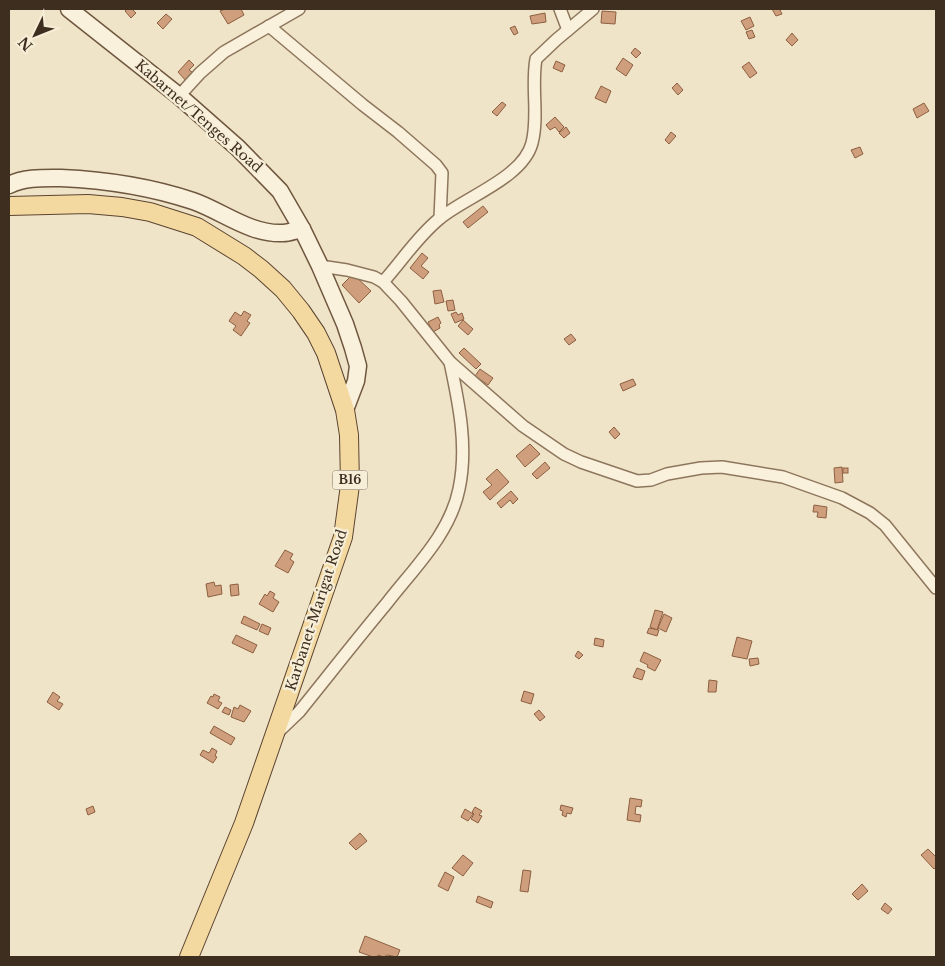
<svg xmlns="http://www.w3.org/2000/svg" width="945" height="966" viewBox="0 0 945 966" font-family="'Libre Baskerville',serif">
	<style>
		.building { fill: #cf9f7d; stroke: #8d5f41 }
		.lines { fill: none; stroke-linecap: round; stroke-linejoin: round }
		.street-casing { stroke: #8d765c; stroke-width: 14 }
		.secondary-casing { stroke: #6f573f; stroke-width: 19 }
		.primary-casing { stroke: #5b4430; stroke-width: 20 }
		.street { stroke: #faf1dc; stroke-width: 11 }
		.secondary { stroke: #faf1dc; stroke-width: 16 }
		.primary { stroke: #f3d9a0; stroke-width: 18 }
		.labels { text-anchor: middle; stroke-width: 4.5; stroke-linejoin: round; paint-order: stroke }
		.shield { fill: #f7eed8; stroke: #756857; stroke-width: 1 }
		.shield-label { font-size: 12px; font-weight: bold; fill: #3d2e20 }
		.street-label { font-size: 14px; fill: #3d2e20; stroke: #f7eed8 }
	</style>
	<rect width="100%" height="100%" fill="#f0e4c8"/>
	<!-- building -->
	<g class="building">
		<path d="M127,9H132L136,13L131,18L125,11Z"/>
		<path d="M225,9H241L244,15L228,24L220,11Z"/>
		<path d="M772,9H782L780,10L782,14L776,16Z"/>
		<path d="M602,11L616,12L615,24L601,23Z"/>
		<path d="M545,13L546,22L532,24L530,16Z"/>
		<path d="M166,14L172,19L163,29L157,23Z"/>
		<path d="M750,17L754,26L746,30L741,21Z"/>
		<path d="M515,26L518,33L514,35L510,28Z"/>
		<path d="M752,30L755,37L749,39L746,32Z"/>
		<path d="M792,33L798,40L792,46L786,40Z"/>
		<path d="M635,48L641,53L636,58L631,53Z"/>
		<path d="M623,58L633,65L626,76L616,69Z"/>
		<path d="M189,60L194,65L189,70L195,74L187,82L178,72Z"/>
		<path d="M556,61L565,65L562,72L553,68Z"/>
		<path d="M749,62L757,73L750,78L742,67Z"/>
		<path d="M677,83L683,90L678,95L672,88Z"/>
		<path d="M601,86L611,91L606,103L595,98Z"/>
		<path d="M502,102L506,105L497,116L492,112Z"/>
		<path d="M924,103L929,111L917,118L913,109Z"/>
		<path d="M555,117L564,127L559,132L555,127L550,130L546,125Z"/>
		<path d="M566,127L570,133L564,138L559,133Z"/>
		<path d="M671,132L676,136L669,144L665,140Z"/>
		<path d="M860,147L863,154L855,158L851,150Z"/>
		<path d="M483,206L488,212L468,228L463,222Z"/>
		<path d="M422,253L428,258L421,266L429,272L423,279L410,268Z"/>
		<path d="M353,274L371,291L359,303L342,285Z"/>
		<path d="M441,290L444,302L435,304L433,291Z"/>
		<path d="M453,300L455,310L448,311L446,301Z"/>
		<path d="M244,311L251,315L247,321L250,323L241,336L233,330L236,326L229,321L235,312L241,316Z"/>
		<path d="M456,312L458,315L462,313L464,319L455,323L451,314Z"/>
		<path d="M438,317L441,323L439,325L440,328L433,332L428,322Z"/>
		<path d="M463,320L473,329L468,335L458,326Z"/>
		<path d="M571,334L576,340L569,345L564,339Z"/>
		<path d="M464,348L481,364L476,369L459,353Z"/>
		<path d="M480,369L493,378L488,385L475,376Z"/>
		<path d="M633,379L636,385L623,391L620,384Z"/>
		<path d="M614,427L620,434L615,439L609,432Z"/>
		<path d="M530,444L540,454L525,467L516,456Z"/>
		<path d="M545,462L550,468L537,479L532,474Z"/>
		<path d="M842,467L843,482L835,483L834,468Z"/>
		<rect x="843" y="468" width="5" height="5"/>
		<path d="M497,469L509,482L490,500L483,492L492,485L486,479Z"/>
		<path d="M511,491L518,499L513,504L510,500L501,508L497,503Z"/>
		<path d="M814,505L827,507L826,518L817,517L818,512H813Z"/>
		<path d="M285,550L293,554L290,559L294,562L288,573L275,566Z"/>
		<path d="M214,582L215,586L221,585L222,594L208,597L206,584Z"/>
		<path d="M238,584L239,595L231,596L230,585Z"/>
		<path d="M270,591L275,594L273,598L279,602L273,612L259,604L265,594L267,596Z"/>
		<path d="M655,610L663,612L657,630L650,627Z"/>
		<path d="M664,614L672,618L666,632L658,628Z"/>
		<path d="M244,616L260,624L257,630L241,623Z"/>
		<path d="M262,624L271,628L268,635L259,631Z"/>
		<path d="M649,628L659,630L657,636L647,633Z"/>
		<path d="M236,635L257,645L253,653L232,643Z"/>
		<path d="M737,637L752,641L747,659L732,656Z"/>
		<path d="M595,638L604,640L603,647L594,645Z"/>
		<path d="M578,651L583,655L579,659L575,656Z"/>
		<path d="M644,652L661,660L655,671L647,667L648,665L640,661Z"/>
		<path d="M758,658L759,664L750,666L749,659Z"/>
		<path d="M637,668L645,671L642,680L633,677Z"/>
		<path d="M709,680L717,681L716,692H708Z"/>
		<path d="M524,691L534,694L531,704L521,701Z"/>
		<path d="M53,692L60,697L57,701L63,704L59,710L47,702Z"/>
		<path d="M214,694L220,697L218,701L222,703L218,709L207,703L211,696L213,697Z"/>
		<path d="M240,705L251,711L244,722L231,717L234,707L238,709Z"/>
		<path d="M225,707L231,710L229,715L222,712Z"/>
		<path d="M539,710L545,717L540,721L534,714Z"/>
		<path d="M214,726L235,738L231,745L210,733Z"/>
		<path d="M212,748L217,751L215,756L217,757L213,763L200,755L203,750L209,753Z"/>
		<path d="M630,798L642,800L641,807L636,806L635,814L641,815L640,822L627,820Z"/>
		<path d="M561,805L573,808L571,814L567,813L566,817L562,815L563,811L560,810Z"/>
		<path d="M93,806L95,812L88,815L86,809Z"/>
		<path d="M475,807L482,811L479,815L482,816L478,823L471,819L474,814L472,812Z"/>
		<path d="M465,809L473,814L468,821L461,817Z"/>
		<path d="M360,833L367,841L356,850L349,843Z"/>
		<path d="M928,849L936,857V867L934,869L921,855Z"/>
		<path d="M463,855L473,863L463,876L452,868Z"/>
		<path d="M523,870L531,871L528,892L520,891Z"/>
		<path d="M445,872L454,877L448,891L438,886Z"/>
		<path d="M862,884L868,891L858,900L852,894Z"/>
		<path d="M478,896L493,902L491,908L476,902Z"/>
		<path d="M885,903L892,909L888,914L881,909Z"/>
		<path d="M365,936L400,950L397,957L387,955L384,957L378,955L377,957H373L359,952Z"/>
	</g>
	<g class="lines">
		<!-- street casing -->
		<g class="street-casing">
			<g id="street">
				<path d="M560,9L568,30"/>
				<path d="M269,26L363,105L398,132L436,165L442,173L440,218"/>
				<path d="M179,96L200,73L224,52L299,9"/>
				<path d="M320,266L347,270L374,277L383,282L401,301L450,362L523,426L564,454L581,462L637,481L651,480L667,474L701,468L722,467L783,477L842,498L870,513L885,525L936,588"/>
				<path d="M383,282C402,261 417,237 439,219C465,197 523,178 532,143C539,116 531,86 536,59L556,40L593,9"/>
				<path d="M277,733L299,712C328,676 357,639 387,603C414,568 450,534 459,489C468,447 459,404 450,362"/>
			</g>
		</g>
		<!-- secondary casing -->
		<g class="secondary-casing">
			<g id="secondary">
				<path d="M69,9L179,96L238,148L280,191L302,229L320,266L345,324L353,348L358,366L356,381L345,410"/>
				<path d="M9,185C25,177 44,178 61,178C106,180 151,187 193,201C222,211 251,235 283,233C289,233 296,230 302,229"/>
			</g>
		</g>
		<!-- primary casing -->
		<g class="primary-casing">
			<path id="primary" d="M9,206L88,204L122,207L150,212L197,227L244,256L261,269L283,289L301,311L316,333L326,353L345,410L349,435L350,485L343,537L244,823L189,957"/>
		</g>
		<!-- street -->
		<use href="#street" class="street"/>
		<!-- secondary -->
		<use href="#secondary" class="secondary"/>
		<!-- primary -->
		<use href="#primary" class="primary"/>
	</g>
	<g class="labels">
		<!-- shield labels -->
		<rect class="shield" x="332.5" y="470.5" width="35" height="19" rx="4"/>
		<g class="shield-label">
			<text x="350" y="484">B16</text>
		</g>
		<!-- street labels -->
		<g class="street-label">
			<text transform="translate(199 116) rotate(41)" y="5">Kabarnet/Tenges Road</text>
			<text transform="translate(316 610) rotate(-72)" y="5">Karbanet-Marigat Road</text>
		</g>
	</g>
	<!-- border -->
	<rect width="945" height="966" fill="none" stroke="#3d2e20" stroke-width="20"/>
	<!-- north arrow -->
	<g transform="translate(35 35) rotate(227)" stroke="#f7eed8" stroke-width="4" paint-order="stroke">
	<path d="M0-4L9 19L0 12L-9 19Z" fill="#3d2e20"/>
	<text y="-8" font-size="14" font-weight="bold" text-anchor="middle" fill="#3d2e20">N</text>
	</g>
</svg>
